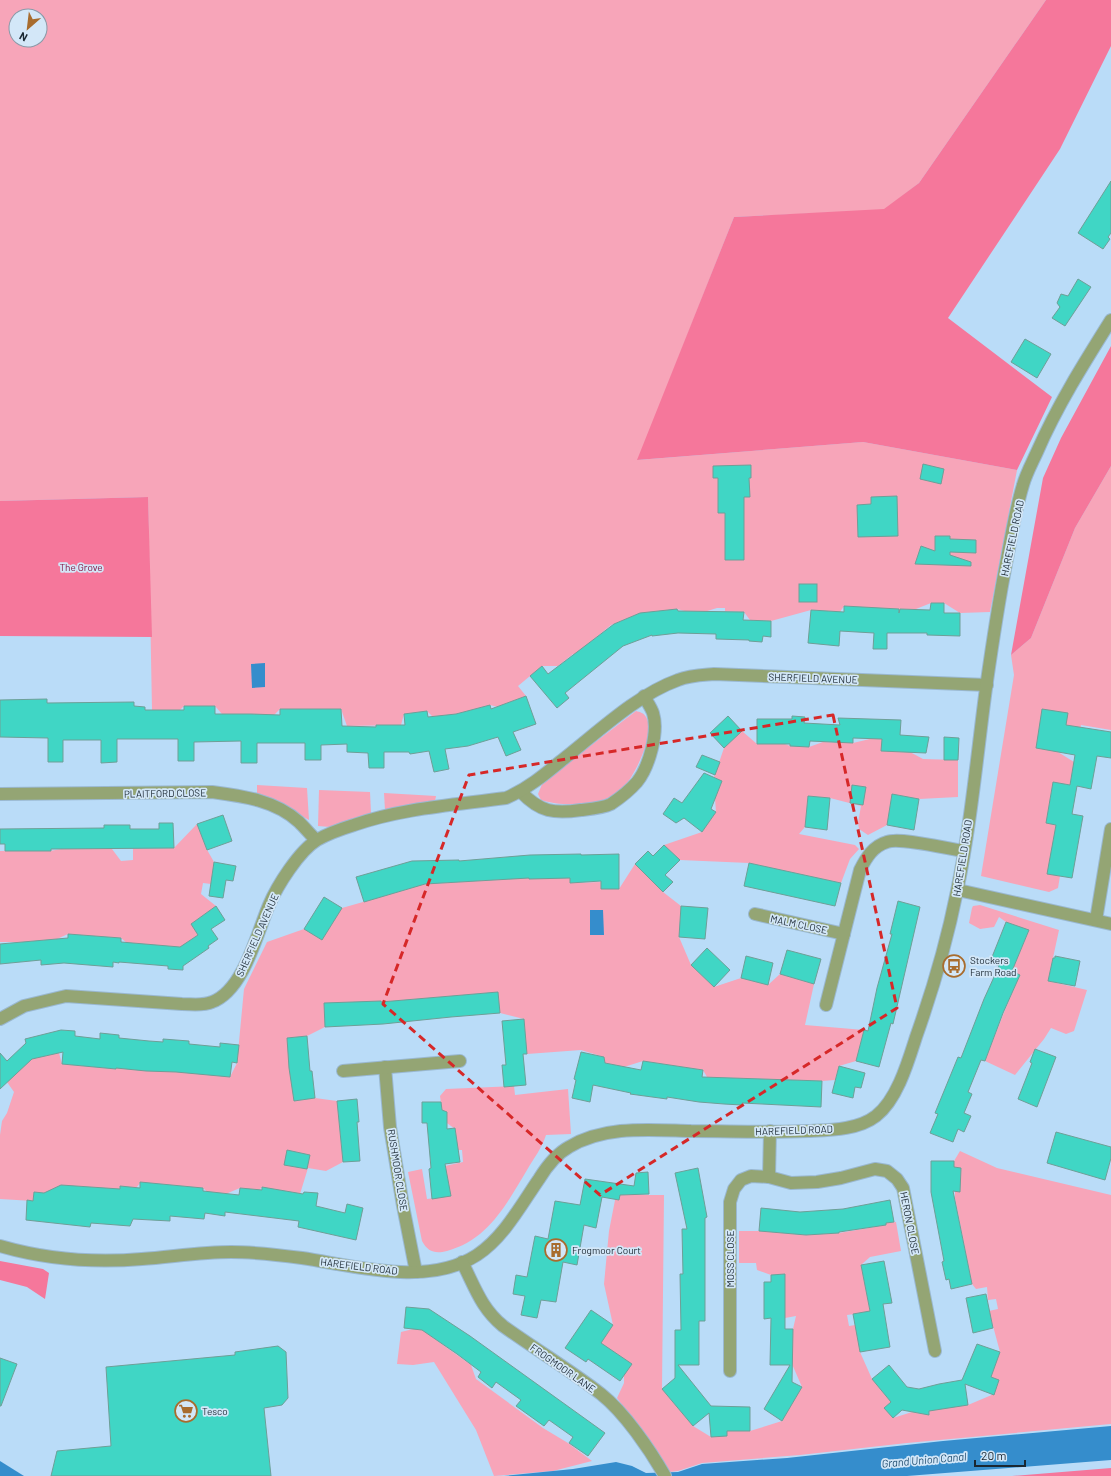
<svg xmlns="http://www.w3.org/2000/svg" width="1111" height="1476" viewBox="0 0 1111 1476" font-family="Barlow,sans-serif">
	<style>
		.green { fill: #f7a5b9; fill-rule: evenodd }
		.forest { fill: #f5779b }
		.water { fill: #358dcc }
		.building { fill: #40d6c5; stroke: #6e9f97 }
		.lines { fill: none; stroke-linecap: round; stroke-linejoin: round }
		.minor-casing { stroke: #9ab8d0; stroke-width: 14 }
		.minor { stroke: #94a574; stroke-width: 12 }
		.marked { fill: none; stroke: #d62828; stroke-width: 3; stroke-dasharray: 8 5; stroke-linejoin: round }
		.labels { text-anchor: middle; stroke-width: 3.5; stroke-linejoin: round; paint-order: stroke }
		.street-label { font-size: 10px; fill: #1a2731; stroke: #d3e7f8 }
		.park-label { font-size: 10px; fill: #841240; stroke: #d3e7f8 }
		.poi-label { font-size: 10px; fill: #1a2731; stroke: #d3e7f8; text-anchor: start }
		.water-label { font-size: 11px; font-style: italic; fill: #224f71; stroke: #d3e7f8 }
	</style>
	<rect width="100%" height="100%" fill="#badcf8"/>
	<!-- green -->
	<g class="green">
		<path d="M0,0H1046L919,183L884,210L734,217L638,460L863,442L1017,470L990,612L960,613L944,603H931L916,609H882L844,606L840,612L811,610L771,621L750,620L744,612L725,611V608H717L704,612L685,611L677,609L638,614L611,625L588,644L591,658L573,654L558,666H542L518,686L526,696L498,707L490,705L457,714L433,717L427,711L404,714L401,725L347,726L341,709H280L274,715L222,714L215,706H184L180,710H152L148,497L0,501ZM16,16H40V40H16Z"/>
		<path d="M1111,466V730L1081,725L1079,738L1058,752L1074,762L1070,785L1053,782L1046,823L1056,825L1048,874L1060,876L1058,888L1049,892L981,876L1014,675L1011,655L1031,638L1075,528Z"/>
		<path d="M636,711C640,712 644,713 646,717C656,732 635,776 623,788C619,791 612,796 608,798C589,806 559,806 541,800L538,794L543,782Z"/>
		<path d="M742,731L757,744H785L790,746L809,747L823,742L853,743L874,738L882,739V751L910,752L923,759L958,760V797L919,799L892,794L887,825L868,835L859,829L858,823L861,806L830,798L808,796L805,827L799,834L855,845L859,849L850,859L841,883L749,863L680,860L664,845L702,832L716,812L715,798L722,781L714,777L724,748Z"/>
		<path d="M257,785L307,788L309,820L277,802L257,793Z"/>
		<path d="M319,790L370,792L371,813L330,827L318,826Z"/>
		<path d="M384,793L436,796L435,801L385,810Z"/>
		<path d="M197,824L206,848L214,862L211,884L203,883L201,894L216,906L191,924L198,935L186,943L184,953L127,943L121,938L68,934L57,939L26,942H0V851H50L61,849H112L121,861L133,860V849L174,848Z"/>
		<path d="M635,864L663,892L681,906L679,937L691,965L714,987L741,978L768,985L780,974L814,984L805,1025L864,1030L856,1061L839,1066L835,1080L822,1081L707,1077L703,1070L643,1061L624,1067L605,1063L604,1057L581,1050L527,1054L524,1019L500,1013L498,992L395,1001L324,1003L325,1027L307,1036L287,1038L295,1101L315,1098L337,1101L343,1162L326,1171L308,1168L300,1194L262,1187L259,1190L240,1188L228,1193L211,1195L203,1188L141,1182L136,1188L120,1186L119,1193L99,1188L77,1186L64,1189L55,1188L44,1193L34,1192L33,1201L0,1199V1135L2,1121L7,1113L14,1092L7,1082L30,1059L59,1053L62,1064L116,1069L119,1064L230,1077L237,1063L244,989L267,942L304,929L322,940L342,908L412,888L415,885L516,878L570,877V883L601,882L602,889H619Z"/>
		<path d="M980,905L1059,930L1048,981L1087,990L1074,1031L1066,1034L1051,1028L1044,1039L1015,1075L985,1061L1005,1010L1020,975L1012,971L1029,931L1006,922L999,917L994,927L980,929L969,923L972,908L973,906Z"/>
		<path d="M514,1086L515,1095L568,1089L571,1134L546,1135C542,1148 534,1158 527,1170C506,1205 488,1240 447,1251C435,1254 428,1252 422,1241L408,1172L422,1169L427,1199L451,1196L445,1166L463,1162L462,1150H458L455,1129L447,1123V1112L442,1110L440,1096L446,1089Z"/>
		<path d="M960,1151L997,1168L1111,1195V1424L907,1443L800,1455L702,1463L678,1471L669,1472L656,1452L617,1398L624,1383V1375L632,1364L601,1343L613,1325L604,1284L609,1231L616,1195H664L662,1389L693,1426L711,1437L727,1436V1431H750L782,1421L802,1387L792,1364L793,1329L796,1316L785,1318V1274L771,1275L757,1270L756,1263H739V1231H759L805,1235L839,1233L886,1225V1223L896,1222L901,1251L870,1257L861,1265L870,1312L847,1315L849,1326L862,1324L857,1334L860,1352L872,1379L891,1402L884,1408L893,1418L912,1412L929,1415L930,1410L968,1405L994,1394L999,1381L991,1377L1000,1352L989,1311L998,1309L996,1299L988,1300L987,1287L976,1289L972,1284L955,1198V1191H960L961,1168L954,1167V1161Z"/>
		<path d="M413,1329L430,1331L432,1337L471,1365L476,1379L543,1428L568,1443L592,1461L553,1471L494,1476L476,1430L434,1362L413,1365L397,1364L401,1332Z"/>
	</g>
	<!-- forest -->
	<g class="forest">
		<path d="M1046,0H1111V46L1060,149L948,318L1052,397L1017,470L863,442L637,460L734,217L884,209L919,183Z"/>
		<path d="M1111,346V466L1075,528L1031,638L1011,655L1043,478L1061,438Z"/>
		<path d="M148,497L152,637L0,636V501Z"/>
		<path d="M0,1261L43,1269L49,1273L45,1299L27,1287L0,1280Z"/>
		<path d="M1111,1468V1476H1012Z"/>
	</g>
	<!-- water -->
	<g class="water">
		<path d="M265,663V687L252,688L251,664Z"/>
		<path d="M590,910H603L604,935H590Z"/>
		<path d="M1111,1426V1460L907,1476H504L573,1469L616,1462L632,1466L646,1473L678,1472L702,1464L787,1458L943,1441Z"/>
		<path d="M0,1461L24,1476H0Z"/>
	</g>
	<!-- building -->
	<g class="building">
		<path d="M1111,181V233L1108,237L1110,239L1103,249L1078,233Z"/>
		<path d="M1078,279L1091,287L1065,326L1052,318L1060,307L1057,303L1061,294L1068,296Z"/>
		<path d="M1025,339L1051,354L1037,378L1011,362Z"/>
		<path d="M923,464L944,469L941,484L920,479Z"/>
		<path d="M751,465V478H749L750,497H744V560H725V513H718V478H713V466Z"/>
		<path d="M897,496L898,536L858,537L857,505L871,504V497Z"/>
		<path d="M935,536H950V539L976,540V553L950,552V555L971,562V566L915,564L921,546L935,551Z"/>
		<rect x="799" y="584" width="18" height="18"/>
		<path d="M931,603H944V613H960V636L927,635V633H887V649H873L874,633L840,631L839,646L808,643L811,610L844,612V606L899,609V613L900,609L930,610Z"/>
		<path d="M677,609L678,611L744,612L743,620L771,621V637L763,636L762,642L749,641V640L716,639V634L678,633L652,636V635L623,646L565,693L569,698L557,708L530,676L542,666L548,674L614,624L640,613Z"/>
		<path d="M526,696L536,724L513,732L521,750L506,756L498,737L468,746L445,749L449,769L434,772L429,751L410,754L409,752H384V768H369L368,753L347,752V744L321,745V760H305V743H257V763H241V741L194,742V761H178V739H117V762L101,763V740H63V762H48V738L0,737V700L47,699V703L134,702V706L145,707V710H184V706H215V714H251L280,715V709H341L342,726L376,727V725H405L404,714L427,711L428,717L456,714L490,705L491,709Z"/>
		<path d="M1042,709L1068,713L1066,725L1111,732V758L1097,756L1091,789L1077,786L1072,814L1083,816L1072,878L1047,874L1056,825L1046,823L1053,782L1070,785L1075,755L1036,748Z"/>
		<path d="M728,716L742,731L724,748L710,733Z"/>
		<path d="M792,716L805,717L804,723L840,725L838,718L901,720L900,735L929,737L926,753L881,751L882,739L853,738V743L810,741L809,747L790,746V744H757V719H792Z"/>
		<path d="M944,737L959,738L958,760H944Z"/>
		<path d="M702,755L720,762L715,775L696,767Z"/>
		<path d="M704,773L722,781L711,809L716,812L702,832L684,818L676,823L663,814L674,798L682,803Z"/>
		<path d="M852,785L866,787L863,805L850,803Z"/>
		<path d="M892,794L919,799L914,830L887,825Z"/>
		<path d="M808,796L830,798L827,830L805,827Z"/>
		<path d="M223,815L232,841L207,850L197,824Z"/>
		<path d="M159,823H173L174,848L51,849V851H5V844H0V829L104,828V825H130V829H159Z"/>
		<path d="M664,845L680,860L665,875L673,882L663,892L635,864L648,851L653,856Z"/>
		<path d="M581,854V855L619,854V889H601V881L570,883V878L529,879V878L425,884L364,902L356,877L412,861L459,860V861L530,855Z"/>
		<path d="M214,862L236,866L233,881L226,880L223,898L209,896Z"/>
		<path d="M749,863L841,883L835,906L744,886Z"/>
		<path d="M324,897L342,908L322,940L304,929Z"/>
		<path d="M898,901L920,907L893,1024L891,1023L879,1067L856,1061L864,1030L868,1031L877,988L892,934H890Z"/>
		<path d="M216,906L225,920L211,929L218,939L208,946L209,948L183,966V970L168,969V966L119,962V963L113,962V967L64,963L41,965V960L0,964V944L68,938V934L121,938V942L180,947L198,935L191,924Z"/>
		<path d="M681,906L708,908L705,939L679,937Z"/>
		<path d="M1006,922L1029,930L1012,971L1020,975L1003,1013L985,1061L981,1060L968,1092L972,1094L964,1113L971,1116L964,1132L958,1129L953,1142L930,1133L938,1114L935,1113L958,1057L961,1058L984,999L999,966L990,962Z"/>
		<path d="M707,948L730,970L714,987L691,965Z"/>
		<path d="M787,950L821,959L814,984L780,974Z"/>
		<path d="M746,956L773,963L768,985L741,978Z"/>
		<path d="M1055,956L1080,961L1075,986L1048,981L1053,958H1055Z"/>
		<path d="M498,992L500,1013L451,1017L383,1024L325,1027L324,1003L381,1001V1002Z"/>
		<path d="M524,1019L527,1054H523L526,1085L504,1087L502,1065H506L502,1021Z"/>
		<path d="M61,1030L75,1031V1036L100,1039V1033L119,1035V1038L149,1041L163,1042V1039L189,1041V1044L220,1047V1043L239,1045L237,1063L232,1062L230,1077L176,1072L146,1071L116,1068V1069L62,1064L63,1052L32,1059L0,1089V1053L7,1061L26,1043L25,1039Z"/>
		<path d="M307,1036L310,1071H312L315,1098L294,1101L289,1068L287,1038Z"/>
		<path d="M1035,1049L1056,1057L1037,1107L1018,1099L1032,1063L1030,1062Z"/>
		<path d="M581,1052L604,1057L605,1063L641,1070L643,1061L703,1070L702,1077L822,1081L821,1107L742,1103V1105L724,1104L699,1102L667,1097V1099L630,1094L631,1093L593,1085L590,1102L572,1098L576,1080L574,1079Z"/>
		<path d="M839,1066L865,1073L861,1088L855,1087L853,1098L832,1093Z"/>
		<path d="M357,1099L359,1122H357L360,1161L343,1162L337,1101Z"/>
		<path d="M422,1102H441L442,1110L447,1112V1129L455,1128L460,1162L445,1164L451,1196L432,1199L429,1169L431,1168L427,1123H422Z"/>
		<path d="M1056,1132L1111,1147V1158L1105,1180L1047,1163Z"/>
		<path d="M287,1150L310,1155L307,1169L284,1165Z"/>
		<path d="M931,1161H954V1167L961,1168L960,1192L953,1191L972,1284L951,1289L949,1279L946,1280L942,1262L944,1261L931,1192Z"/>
		<path d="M698,1168L707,1217L705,1218V1321H699V1365H678L711,1406L750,1407V1431H727V1436L711,1437L709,1413L693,1426L662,1389L675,1378V1330H681L680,1274H683L682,1229H687L675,1173Z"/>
		<path d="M648,1172L649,1194L620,1195L619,1200L602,1197L596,1228L584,1225L577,1265L563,1262L556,1302L541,1300L537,1318L521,1315L525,1296L513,1294L516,1275L527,1277L535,1236L548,1239L555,1201L580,1205L585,1179L634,1186L636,1173Z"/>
		<path d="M140,1182L203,1188V1191L239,1195L240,1188L262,1190V1187L303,1194L304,1192L318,1193L316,1206L345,1213L347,1204L363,1208L356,1240L298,1227L299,1221L225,1212V1216L205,1213L204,1219L170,1216V1221L133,1219L130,1226L91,1223L90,1227L26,1220L27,1200L33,1201L34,1192L44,1193L61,1185L120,1189V1186L140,1188Z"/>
		<path d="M890,1200L894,1222L886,1223V1225L839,1232V1233L806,1235L759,1231L761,1208L800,1212L843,1209Z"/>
		<path d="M884,1261L892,1303L883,1304L890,1347L860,1352L853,1314L870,1311L861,1265Z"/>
		<path d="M785,1274V1329H793L792,1382L802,1387L782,1421L764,1409L790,1365H770L771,1318L764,1319V1282H771V1275Z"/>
		<path d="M986,1294L993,1328L973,1333L966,1298Z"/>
		<path d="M406,1307L429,1309L470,1336L605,1433L588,1456L569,1443L573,1437L549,1420L544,1426L516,1406L521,1400L496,1382L492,1388L478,1377L481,1372L457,1354L422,1330L404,1328Z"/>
		<path d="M591,1310L613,1325L601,1343L632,1364L620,1381L588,1359L586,1362L565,1348Z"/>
		<path d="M977,1344L1000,1352L991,1377L999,1380L994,1395L965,1384L968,1405L929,1411V1415L902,1410L893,1418L884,1408L891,1402L872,1379L889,1365L907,1387L919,1389L939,1384L962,1380Z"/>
		<path d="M278,1346L286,1352L288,1398L282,1405L264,1408L271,1476H51L57,1451L111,1446L106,1367L235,1355V1352Z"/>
		<path d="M0,1358L17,1364L1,1406H0Z"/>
	</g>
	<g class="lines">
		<!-- minor casing -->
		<g class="minor-casing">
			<g id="minor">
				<path d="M521,792C540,812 554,814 581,810C590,809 603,808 611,804C620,798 630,790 637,782C649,767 659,732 653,713C651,707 647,702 644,696"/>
				<path d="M0,794L212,792C242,796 275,800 299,822C305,828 310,834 316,840"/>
				<path d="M958,890L1111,924"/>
				<path d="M755,914L844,934"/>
				<path d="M1096,920L1111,829"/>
				<path d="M826,1005L860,870C866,858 873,846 887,842C900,837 948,849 964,851"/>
				<path d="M0,1019L24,1006L66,996L182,1004C192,1004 203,1006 212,1002C244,990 257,933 269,905C277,886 299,851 317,840C329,833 341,829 354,825C403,808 455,805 506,798C527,789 544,775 561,761C597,733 636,695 678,680C690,675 702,675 714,674L987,685"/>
				<path d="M385,1067L390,1127L403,1206L416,1272"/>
				<path d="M343,1071L460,1061"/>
				<path d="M769,1177L770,1131"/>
				<path d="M0,1246C45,1259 95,1263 142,1259C171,1257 201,1252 231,1252C255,1252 279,1255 302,1258C356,1266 428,1287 477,1255C504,1237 521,1205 539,1179C547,1166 556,1154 569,1147C605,1125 651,1130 691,1131C730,1131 769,1133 808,1131C830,1130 858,1130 876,1116C897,1100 908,1062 916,1037C933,989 947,941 957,891C971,824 977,755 986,688C992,646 998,605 1006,564C1011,538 1015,511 1023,485C1026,474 1032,463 1037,452C1057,406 1084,363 1111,320"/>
				<path d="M462,1262C475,1287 481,1308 503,1326C535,1349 570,1370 601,1394C625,1413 650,1450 665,1476"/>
				<path d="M730,1371V1202L734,1189L741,1180L751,1176L769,1177L791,1183L817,1182L841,1178L875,1169L887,1171L897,1179L903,1188L935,1351"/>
			</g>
		</g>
		<!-- minor -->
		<use href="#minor" class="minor"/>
	</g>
	<!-- marked area -->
	<path class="marked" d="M833,715L897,1008L600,1195L383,1004L469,775Z"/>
	<!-- icons -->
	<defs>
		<g id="bus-ring" transform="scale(1.15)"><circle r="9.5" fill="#d3e7f8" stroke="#a86c2e" stroke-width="1.5"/><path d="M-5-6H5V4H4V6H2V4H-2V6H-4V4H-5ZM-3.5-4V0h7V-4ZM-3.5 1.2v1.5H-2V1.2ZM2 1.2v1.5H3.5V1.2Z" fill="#a86c2e"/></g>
		<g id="building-ring" transform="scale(1.15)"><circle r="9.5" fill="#d3e7f8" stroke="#a86c2e" stroke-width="1.5"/><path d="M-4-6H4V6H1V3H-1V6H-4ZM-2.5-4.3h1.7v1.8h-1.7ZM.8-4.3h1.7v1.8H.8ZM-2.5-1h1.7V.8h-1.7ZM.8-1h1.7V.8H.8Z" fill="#a86c2e"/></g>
		<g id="supermarket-ring" transform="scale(1.15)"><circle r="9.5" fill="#d3e7f8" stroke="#a86c2e" stroke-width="1.5"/><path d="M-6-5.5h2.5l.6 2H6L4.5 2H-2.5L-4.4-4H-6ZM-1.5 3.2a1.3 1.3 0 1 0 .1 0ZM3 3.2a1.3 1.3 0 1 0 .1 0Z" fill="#a86c2e"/></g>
	</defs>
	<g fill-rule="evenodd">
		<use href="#bus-ring" x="954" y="966"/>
		<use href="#building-ring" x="556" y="1250"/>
		<use href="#supermarket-ring" x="186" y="1411"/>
	</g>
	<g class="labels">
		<!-- street labels -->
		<g class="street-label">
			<text transform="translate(1012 538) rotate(-78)" y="4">HAREFIELD ROAD</text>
			<text transform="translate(813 678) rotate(2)" y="4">SHERFIELD AVENUE</text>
			<text transform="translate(165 793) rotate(-1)" y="4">PLAITFORD CLOSE</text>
			<text transform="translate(962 858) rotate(-81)" y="4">HAREFIELD ROAD</text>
			<text transform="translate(799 924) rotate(12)" y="4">MALM CLOSE</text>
			<text transform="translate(257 935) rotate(-66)" y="4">SHERFIELD AVENUE</text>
			<text transform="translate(794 1130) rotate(-2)" y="4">HAREFIELD ROAD</text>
			<text transform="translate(398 1170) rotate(81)" y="4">RUSHMOOR CLOSE</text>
			<text transform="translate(910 1223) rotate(79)" y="4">HERON CLOSE</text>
			<text transform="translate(730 1259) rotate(-90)" y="4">MOSS CLOSE</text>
			<text transform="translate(359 1266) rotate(7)" y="4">HAREFIELD ROAD</text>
			<text transform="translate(563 1368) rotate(35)" y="4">FROGMOOR LANE</text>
		</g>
		<!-- park labels -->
		<g class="park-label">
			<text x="81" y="571">The Grove</text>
		</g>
		<!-- poi labels -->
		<g class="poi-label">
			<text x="970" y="964">Stockers<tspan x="970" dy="12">Farm Road</tspan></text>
			<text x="572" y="1254">Frogmoor Court</text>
			<text x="202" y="1415">Tesco</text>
		</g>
		<!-- water labels -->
		<g class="water-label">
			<text transform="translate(924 1460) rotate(-5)" y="4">Grand Union Canal</text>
		</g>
	</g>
	<!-- north arrow -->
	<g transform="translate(28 28) rotate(208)"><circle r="19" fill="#d3e7f8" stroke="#899aa8"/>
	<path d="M0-3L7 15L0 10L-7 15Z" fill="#a86c2e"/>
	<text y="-6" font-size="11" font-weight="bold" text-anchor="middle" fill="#1a2731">N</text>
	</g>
	<!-- scale -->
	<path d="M975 1460v6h50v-6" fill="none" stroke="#1a2731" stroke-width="2"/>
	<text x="981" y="1460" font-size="12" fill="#1a2731" stroke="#d3e7f8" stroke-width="3" paint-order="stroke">20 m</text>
</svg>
